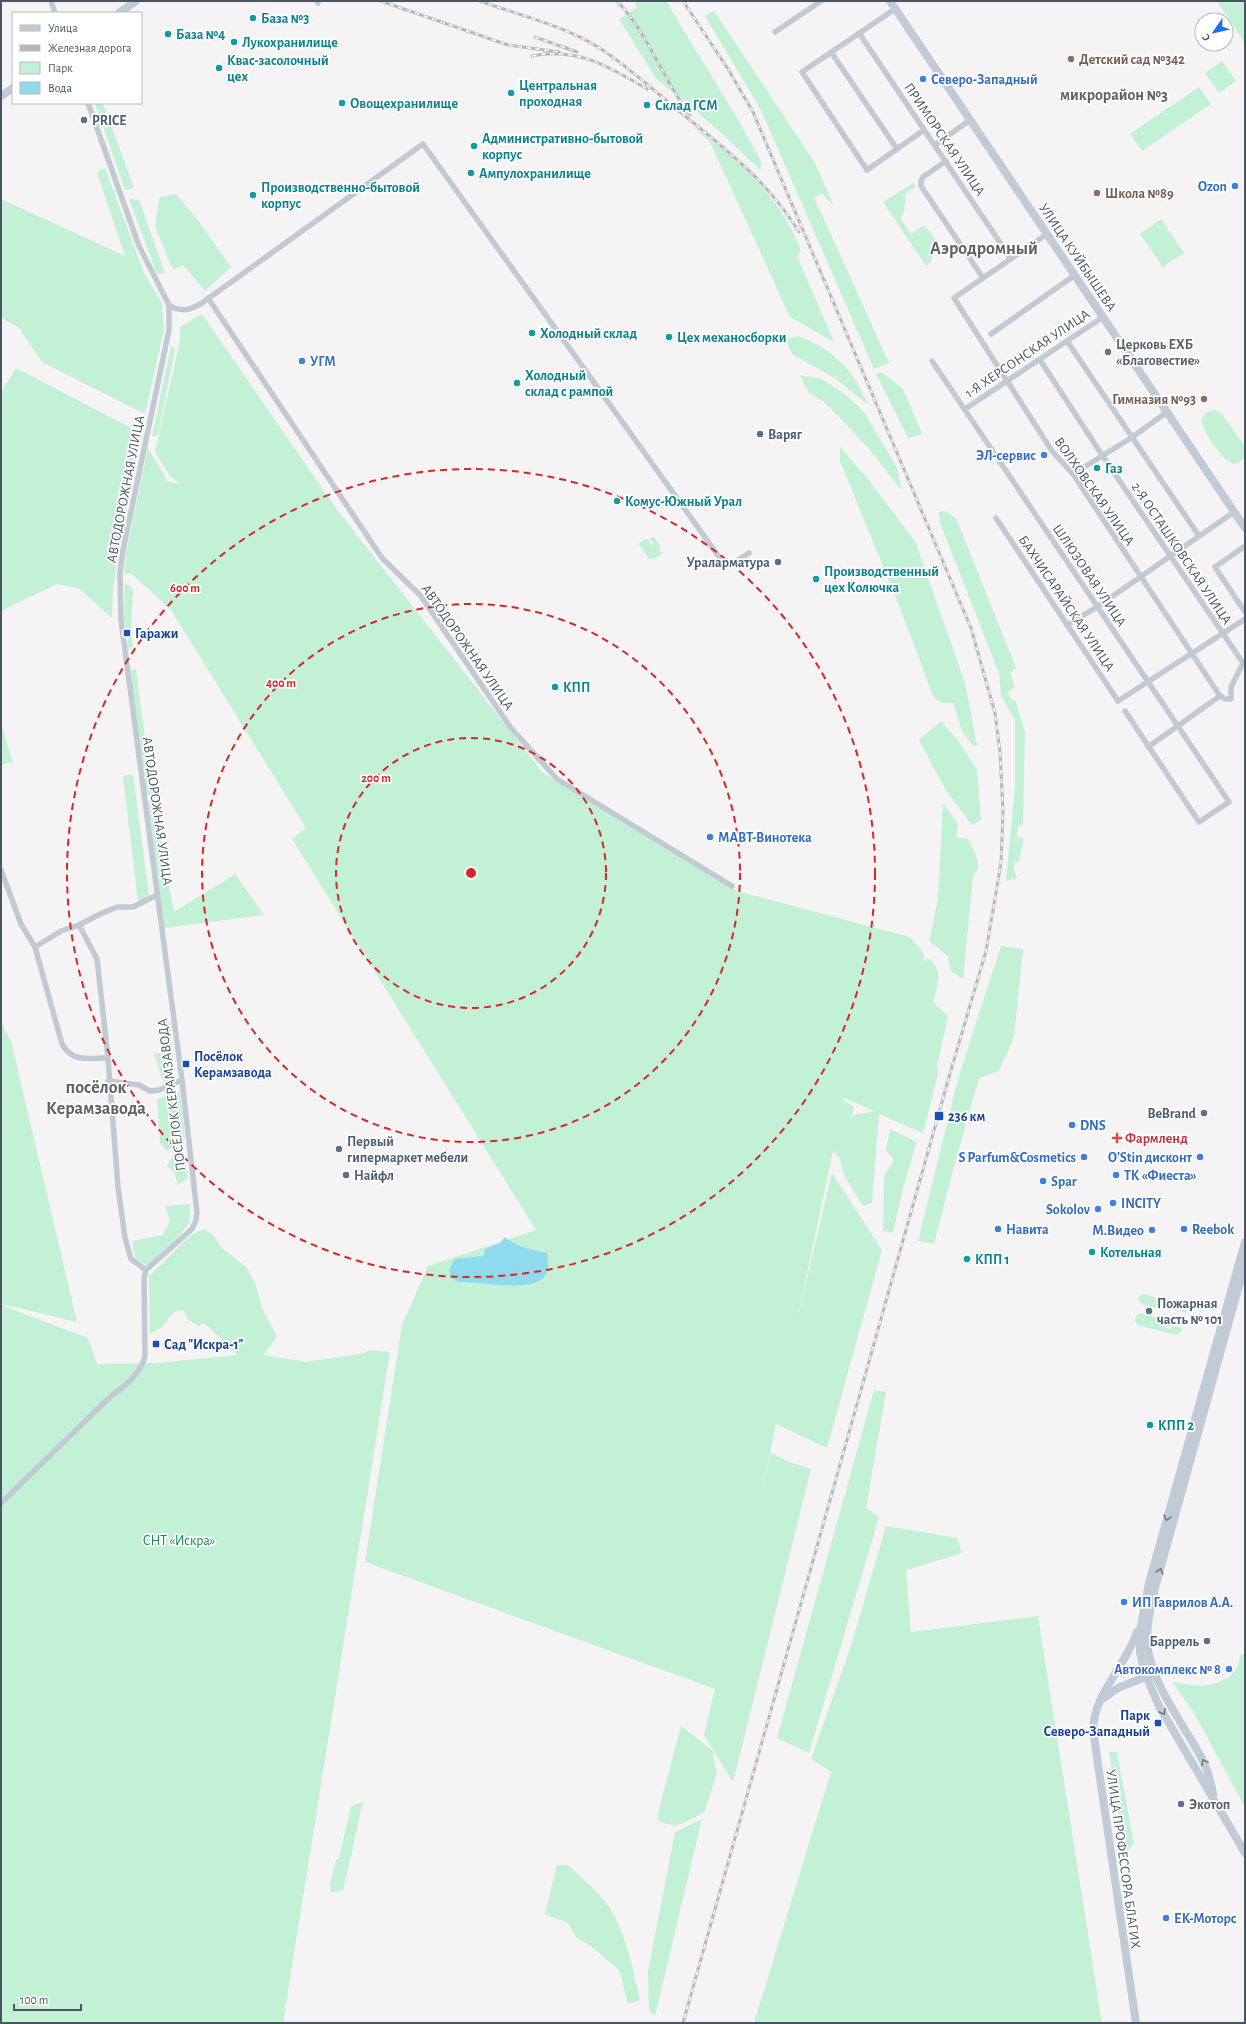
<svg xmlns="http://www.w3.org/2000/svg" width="1246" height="2024" viewBox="0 0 1246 2024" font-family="'Alegreya Sans',sans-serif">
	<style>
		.green { fill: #c3f1d5; fill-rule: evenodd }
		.water { fill: #90daee }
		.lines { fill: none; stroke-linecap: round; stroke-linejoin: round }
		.street { stroke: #c1cad2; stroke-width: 5.5 }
		.secondary { stroke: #c1cbd6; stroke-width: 8 }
		.rail-casing { stroke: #b5b8bd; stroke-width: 3 }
		.rail { stroke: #fff; stroke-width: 1.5; stroke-dasharray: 4.5; stroke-linecap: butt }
		.oneway { stroke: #6e7984 }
		.ring { fill: none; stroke: #d62828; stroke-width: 2; stroke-dasharray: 7 5 }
		.culture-dot { fill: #0f9aa8; stroke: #fff; stroke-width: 1.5 }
		.education-dot { fill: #8d6e63; stroke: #fff; stroke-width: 1.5 }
		.shop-dot { fill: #3f7fe0; stroke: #fff; stroke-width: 1.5 }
		.service-dot { fill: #5c6f8a; stroke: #fff; stroke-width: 1.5 }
		.worship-dot { fill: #6b7280; stroke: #fff; stroke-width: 1.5 }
		.transit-dot { fill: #1a4fb4; stroke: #fff; stroke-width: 1.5 }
		.health-dot { fill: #e0444e; stroke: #fff; stroke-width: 1.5 }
		.labels { text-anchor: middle; stroke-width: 3.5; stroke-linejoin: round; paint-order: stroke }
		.culture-label { font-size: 14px; font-weight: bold; fill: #0d838f; stroke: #fff; text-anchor: start }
		.education-label { font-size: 14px; font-weight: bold; fill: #785e54; stroke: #fff; text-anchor: start }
		.shop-label { font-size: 14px; font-weight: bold; fill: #366cbe; stroke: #fff; text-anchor: start }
		.service-label { font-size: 14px; font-weight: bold; fill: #4e5e75; stroke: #fff; text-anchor: start }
		.street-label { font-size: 14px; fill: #4a5661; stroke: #fff }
		.worship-label { font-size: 14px; font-weight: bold; fill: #5b616d; stroke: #fff; text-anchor: start }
		.transit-label { font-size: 14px; font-weight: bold; fill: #164399; stroke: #fff; text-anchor: start }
		.health-label { font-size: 14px; font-weight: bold; fill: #be3a42; stroke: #fff; text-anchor: start }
		.park-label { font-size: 14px; fill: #17864f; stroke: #fff }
		.quarter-label { font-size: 16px; font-weight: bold; fill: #5f6368; stroke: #fff }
		.district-label { font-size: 18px; font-weight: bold; fill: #5f6368; stroke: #fff }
		.centre { fill: #d62828; stroke: #fff; stroke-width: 2 }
		.ring-label { font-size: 12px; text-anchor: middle; font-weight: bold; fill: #d62828; stroke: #fff; stroke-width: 3.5; stroke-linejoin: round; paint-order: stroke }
	</style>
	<rect width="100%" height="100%" fill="#f5f3f3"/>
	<!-- green -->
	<g class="green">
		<path d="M635,1H666L740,123L762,163L760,170L727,138L685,101L657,80L619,19L637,8Z"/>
		<path d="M1217,1H1245V43Z"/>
		<path d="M714,11L815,163L833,204H831L822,193L814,197L889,363L874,369L761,110L705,16Z"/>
		<path d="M1222,61L1236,81L1219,93L1205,73Z"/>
		<path d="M1199,87L1211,104L1142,151L1130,134Z"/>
		<path d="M95,103H103L134,188L125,190Z"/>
		<path d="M691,125C737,159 781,196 801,251L797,256L834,342L790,317L710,142Z"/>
		<path d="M105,168L144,273L162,303L164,329L145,414L42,362L19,328L1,317V199L125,256L97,172Z"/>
		<path d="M913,183L916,187L906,193L904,212L900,218L911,234L924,225L936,240L931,262L926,266L883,202Z"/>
		<path d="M176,194L197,219L231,267L205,291L183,265L173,270L156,229V218L160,197Z"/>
		<path d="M129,199L139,200L165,273L157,274Z"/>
		<path d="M1161,219L1184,253L1163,267L1140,234Z"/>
		<path d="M202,314L335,507L543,773L737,891L910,937L923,952L925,963L927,958C944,968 938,985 933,1002L948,1016L937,1066L938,1074L923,1133L879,1114L872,1203L863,1206L845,1177L839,1157L833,1151L797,1321L832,1173L882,1250L827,1448L776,1424L761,1496L771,1453L789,1462L811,1469L733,1782L704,1735L715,1689L365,1562L402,1325L428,1266L536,1230L292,839L306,828L171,610L132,574L124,573L126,553L148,448L168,482L181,484L170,476L155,452L180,340V327ZM844,1098L874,1111V1112L857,1114L851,1118L854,1107L844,1101L841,1112Z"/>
		<path d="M798,336C833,349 854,370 868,405L835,378L793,355L788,346V339Z"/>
		<path d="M171,346L175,349L158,435L152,437Z"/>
		<path d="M16,368L137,431L113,588L112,618L80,589L57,584L1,611V392Z"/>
		<path d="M881,372L903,389L922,434L908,438L876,374Z"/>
		<path d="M800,375L822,379L847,396L864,412L897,468L902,491L869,449L842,420L823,401L809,393Z"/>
		<path d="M1214,410L1222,414L1245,447V457L1240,462L1234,464C1223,462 1200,429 1202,418L1207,412Z"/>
		<path d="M840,447L867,478L915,541L965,683L977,745L973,746L962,731L953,703H943L934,698L901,610L840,461Z"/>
		<path d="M944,511L956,518L1016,668L1010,672L1015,687L1008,692L1011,700H1015L1025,732L1023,824L1018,827L1017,837L1024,838L1019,862H1014V870L1017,878L1006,881L1015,786V720L1001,696L999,673L940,523L939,512Z"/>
		<path d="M654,537L660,545L659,547L662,554L653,559H649L639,544L643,540L648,539L651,545L654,543L649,539Z"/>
		<path d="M125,583L133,589L131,629L133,647L127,648L128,637L124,621Z"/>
		<path d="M136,669L152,793L146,796L130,671Z"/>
		<path d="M941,721L960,743L977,770L981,820L972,825L945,789L919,740Z"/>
		<path d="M1,723L13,762L1,765Z"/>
		<path d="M133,774L149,896L138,902L123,776Z"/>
		<path d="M148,802H154L174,912L235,874L264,915L164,928Z"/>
		<path d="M943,803L958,824L956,837L968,839C974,852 984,864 973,877L963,979L950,970L948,956L929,941L938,899Z"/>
		<path d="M1001,946L1023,949L1014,1037L999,1071L979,1078L956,1159L934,1244L918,1241L958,1079Z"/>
		<path d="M163,1021L170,1022L174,1072L170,1083L164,1084L154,1054L166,1051Z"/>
		<path d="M1,1022L11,1041L77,1322L1,1304Z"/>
		<path d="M180,1091L185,1138L167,1151L160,1143L157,1099Z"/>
		<path d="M890,1129L917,1142L903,1188L893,1233L883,1231L884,1176L894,1160L886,1150Z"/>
		<path d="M183,1149L188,1178L178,1185L174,1172L167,1166L172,1157Z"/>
		<path d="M190,1204V1222L178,1237L147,1266L135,1258L132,1241L163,1235L170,1221L165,1206Z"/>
		<path d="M204,1229L214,1236L224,1250L246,1267L255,1283L262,1308L277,1336L264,1355L306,1362L365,1353L368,1350L390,1352L283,2023H1V1305L88,1338L97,1364L156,1363L238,1355L204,1323L198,1326L189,1320L183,1310C171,1311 170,1317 164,1325C160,1329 154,1331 150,1334L149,1276L191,1235Z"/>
		<path d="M1144,1294L1185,1306L1186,1313L1177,1310L1178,1306L1171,1304L1170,1306L1166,1305L1164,1310L1142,1304L1138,1299L1140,1295Z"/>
		<path d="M1140,1313L1166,1320L1164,1327L1171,1329L1172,1325L1182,1328L1180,1333L1176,1335L1138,1325L1135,1320L1136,1316Z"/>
		<path d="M874,1390L886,1392L866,1508L879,1517L809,1753L777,1738Z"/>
		<path d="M886,1526L957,1538L962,1553L906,1570L911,1632L1038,1616L1102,2023H754L831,1772L811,1759L851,1646Z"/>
		<path d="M1241,1654H1245V1807L1194,1713L1172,1681C1192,1687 1219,1690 1235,1671C1239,1667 1239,1659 1241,1654Z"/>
		<path d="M681,1726L712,1750L717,1773L705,1811L694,1818L675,1826L658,1821L659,1809Z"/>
		<path d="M1109,1752H1117L1134,1844L1124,1854Z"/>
		<path d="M363,1802L343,1891L331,1892L330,1884L336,1860L339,1858L351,1806Z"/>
		<path d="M702,1819L655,2016L649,2011L648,1971L675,1832Z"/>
		<path d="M557,1865H568C584,1880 603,1895 614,1915C628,1941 633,1971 640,2000L628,2004L619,1970L592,1947L576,1937L568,1923L545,1914Z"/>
	</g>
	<!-- water -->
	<path class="water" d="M505,1237C517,1247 531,1250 547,1253C548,1261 550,1270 544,1277C531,1293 478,1281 458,1282L452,1278L449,1270L455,1259L483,1256L485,1249L500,1243Z"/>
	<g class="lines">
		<!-- street -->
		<g class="street">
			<path d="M51,1L55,13"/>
			<path d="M317,1L318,3"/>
			<path d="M895,9L802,72L867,170L924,130"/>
			<path d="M775,32L821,1"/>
			<path d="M859,33L1011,259"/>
			<path d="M831,52L897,149"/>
			<path d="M935,145L970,120"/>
			<path d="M946,161L923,177L921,181V186L983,278"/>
			<path d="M208,298L382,558L420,595L511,728L557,779L732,886"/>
			<path d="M169,305C182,313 190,310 202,303L423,144L722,561L730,565L749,553"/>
			<path d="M991,334L1075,275"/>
			<path d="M1067,341L1199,536"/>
			<path d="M1040,360L1102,455L1243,663L1231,687V699H1225L1220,696L1073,474L1052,451L954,298L1047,234"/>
			<path d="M932,361L1229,802L1199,822L1125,711"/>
			<path d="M965,409L1103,317"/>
			<path d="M1073,474L1131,438L1167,412"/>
			<path d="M996,518L1118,701L1245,619"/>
			<path d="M1245,546L1215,567L1245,612"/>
			<path d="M1067,625L1097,607L1234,512"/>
			<path d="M1148,747L1220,696"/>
			<path d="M1,870L21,924L35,947L62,1044C73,1063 88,1058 108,1058"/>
			<path d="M79,925L97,959L108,1058L118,1187L125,1238L131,1259L146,1270"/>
			<path d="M35,947L61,931L79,925L100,914L117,907H133L157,895"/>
			<path d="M108,1081L139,1085L150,1091L159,1090L182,1080"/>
			<path d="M1,1503L111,1396C126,1386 141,1373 145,1356L144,1278L146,1270L192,1229L196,1220L197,1213L182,1080L121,620L120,573L123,550L169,330V305L139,246L88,103"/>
		</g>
		<!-- secondary -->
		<g class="secondary">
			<path d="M890,1L1245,528"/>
			<path d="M119,13L136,1"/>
			<path d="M1,96L13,88"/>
			<path d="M1245,1242L1149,1583L1140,1631V1652L1144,1671L1159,1706L1245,1853"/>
			<path d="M1102,1699L1118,1688L1150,1675"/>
			<path d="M1213,1795C1209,1768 1201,1756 1187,1733C1172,1708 1153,1680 1148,1650C1145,1628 1151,1605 1156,1584L1245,1264"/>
			<path d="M1136,2023L1093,1730C1094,1693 1126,1666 1137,1632"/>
		</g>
		<!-- rail casing -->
		<g class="rail-casing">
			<g id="rail">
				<path d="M381,1L508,45L559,52"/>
				<path d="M480,1C519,15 562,25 598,47C625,64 649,86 674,107C720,145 768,180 799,232"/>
				<path d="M617,1C649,34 662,79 690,115"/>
				<path d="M683,1L728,69L753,112L971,628L995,713L1000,752L1003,811L1001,863L986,951L949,1077L683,2023"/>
				<path d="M535,37L577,52"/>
				<path d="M532,56C577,47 610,67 647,89"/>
			</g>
		</g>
		<!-- rail -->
		<use href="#rail" class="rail"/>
	</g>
	<!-- one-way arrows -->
	<defs><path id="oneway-chevron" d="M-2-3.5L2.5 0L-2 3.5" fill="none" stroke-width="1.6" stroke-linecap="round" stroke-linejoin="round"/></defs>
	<g class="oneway">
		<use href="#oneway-chevron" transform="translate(1167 1518) rotate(106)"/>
		<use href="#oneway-chevron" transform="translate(1160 1571) rotate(-73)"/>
		<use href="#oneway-chevron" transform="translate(1163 1712) rotate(60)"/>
		<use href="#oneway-chevron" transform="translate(1204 1762) rotate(-118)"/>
	</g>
	<!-- distance rings -->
	<g class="ring">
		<circle cx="471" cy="873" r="135"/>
		<circle cx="471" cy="873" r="269"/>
		<circle cx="471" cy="873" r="404"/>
	</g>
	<!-- markers -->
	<g class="culture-dot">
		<circle cx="253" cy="18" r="4"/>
		<circle cx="168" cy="34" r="4"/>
		<circle cx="234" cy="42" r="4"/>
		<circle cx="219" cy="68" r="4"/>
		<circle cx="511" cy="93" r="4"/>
		<circle cx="342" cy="103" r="4"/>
		<circle cx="647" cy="105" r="4"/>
		<circle cx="474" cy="146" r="4"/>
		<circle cx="471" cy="173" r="4"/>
		<circle cx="253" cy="195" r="4"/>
		<circle cx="532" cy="333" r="4"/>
		<circle cx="669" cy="337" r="4"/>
		<circle cx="517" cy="383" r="4"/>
		<circle cx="1097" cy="468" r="4"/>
		<circle cx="617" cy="501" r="4"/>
		<circle cx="816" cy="579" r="4"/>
		<circle cx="555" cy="687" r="4"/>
		<circle cx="1092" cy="1252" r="4"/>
		<circle cx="967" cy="1259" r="4"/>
		<circle cx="1150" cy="1425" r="4"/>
	</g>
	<g class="education-dot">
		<circle cx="1071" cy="59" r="4"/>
		<circle cx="1097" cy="193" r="4"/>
		<circle cx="1204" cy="399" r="4"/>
	</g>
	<g class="shop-dot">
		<circle cx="923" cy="79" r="4"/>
		<circle cx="1235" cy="186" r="4"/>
		<circle cx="302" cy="361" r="4"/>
		<circle cx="1044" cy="455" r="4"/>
		<circle cx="710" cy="837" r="4"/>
		<circle cx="1072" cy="1125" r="4"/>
		<circle cx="1084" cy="1157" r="4"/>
		<circle cx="1200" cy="1157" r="4"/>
		<circle cx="1116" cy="1175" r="4"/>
		<circle cx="1043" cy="1181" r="4"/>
		<circle cx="1113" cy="1203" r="4"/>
		<circle cx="1098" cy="1209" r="4"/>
		<circle cx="998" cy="1229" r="4"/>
		<circle cx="1184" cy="1229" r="4"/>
		<circle cx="1152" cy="1230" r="4"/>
		<circle cx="1124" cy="1602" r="4"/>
		<circle cx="1229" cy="1669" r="4"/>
		<circle cx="1166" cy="1918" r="4"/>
	</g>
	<g class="service-dot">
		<circle cx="84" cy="120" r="4"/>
		<circle cx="760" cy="434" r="4"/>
		<circle cx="778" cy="562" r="4"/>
		<circle cx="1204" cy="1113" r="4"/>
		<circle cx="339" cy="1149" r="4"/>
		<circle cx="346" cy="1175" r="4"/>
		<circle cx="1149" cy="1311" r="4"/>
		<circle cx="1207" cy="1641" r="4"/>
		<circle cx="1181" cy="1804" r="4"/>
	</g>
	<circle class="worship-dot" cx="1108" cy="352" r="4"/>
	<g class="transit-dot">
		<rect x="123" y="629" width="8" height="8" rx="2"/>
		<rect x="182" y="1060" width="8" height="8" rx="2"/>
		<rect x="934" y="1111" width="10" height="10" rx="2"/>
		<rect x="152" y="1340" width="8" height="8" rx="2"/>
		<rect x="1154" y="1719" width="8" height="8" rx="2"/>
	</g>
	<path class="health-dot" d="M1115 1132h4v4h4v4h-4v4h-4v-4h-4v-4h4z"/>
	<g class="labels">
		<!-- culture labels -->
		<g class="culture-label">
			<text x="261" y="23">База №3</text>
			<text x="176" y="39">База №4</text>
			<text x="242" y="47">Лукохранилище</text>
			<text x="227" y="65">Квас-засолочный<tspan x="227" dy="16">цех</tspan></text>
			<text x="519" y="90">Центральная<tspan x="519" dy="16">проходная</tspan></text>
			<text x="350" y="108">Овощехранилище</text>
			<text x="655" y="110">Склад ГСМ</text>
			<text x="482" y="143">Административно-бытовой<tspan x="482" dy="16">корпус</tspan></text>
			<text x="479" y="178">Ампулохранилище</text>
			<text x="261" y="192">Производственно-бытовой<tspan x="261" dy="16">корпус</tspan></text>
			<text x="540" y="338">Холодный склад</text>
			<text x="677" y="342">Цех механосборки</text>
			<text x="525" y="380">Холодный<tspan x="525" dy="16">склад с рампой</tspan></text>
			<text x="1105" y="473">Газ</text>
			<text x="625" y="506">Комус-Южный Урал</text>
			<text x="824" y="576">Производственный<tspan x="824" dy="16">цех Колючка</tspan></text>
			<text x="563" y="692">КПП</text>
			<text x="1100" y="1257">Котельная</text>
			<text x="975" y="1264">КПП 1</text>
			<text x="1158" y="1430">КПП 2</text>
		</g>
		<!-- education labels -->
		<g class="education-label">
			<text x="1079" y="64">Детский сад №342</text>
			<text x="1105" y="198">Школа №89</text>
			<text x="1196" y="404" text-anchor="end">Гимназия №93</text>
		</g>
		<!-- shop labels -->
		<g class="shop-label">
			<text x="931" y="84">Северо-Западный</text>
			<text x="1227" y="191" text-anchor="end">Ozon</text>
			<text x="310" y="366">УГМ</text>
			<text x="1036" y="460" text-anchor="end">ЭЛ-сервис</text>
			<text x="718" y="842">МАВТ-Винотека</text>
			<text x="1080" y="1130">DNS</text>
			<text x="1076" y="1162" text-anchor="end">S Parfum&amp;Cosmetics</text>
			<text x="1192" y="1162" text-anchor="end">O'Stin дисконт</text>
			<text x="1124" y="1180">ТК «Фиеста»</text>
			<text x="1051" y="1186">Spar</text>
			<text x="1121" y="1208">INCITY</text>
			<text x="1090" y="1214" text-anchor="end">Sokolov</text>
			<text x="1006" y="1234">Навита</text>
			<text x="1192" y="1234">Reebok</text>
			<text x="1144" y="1235" text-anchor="end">М.Видео</text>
			<text x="1132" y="1607">ИП Гаврилов А.А.</text>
			<text x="1221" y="1674" text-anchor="end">Автокомплекс № 8</text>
			<text x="1174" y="1923">ЕК-Моторс</text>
		</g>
		<!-- service labels -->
		<g class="service-label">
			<text x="92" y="125">PRICE</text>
			<text x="768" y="439">Варяг</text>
			<text x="770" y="567" text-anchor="end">Ураларматура</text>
			<text x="1196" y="1118" text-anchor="end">BeBrand</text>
			<text x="347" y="1146">Первый<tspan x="347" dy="16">гипермаркет мебели</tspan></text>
			<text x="354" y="1180">Найфл</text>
			<text x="1157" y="1308">Пожарная<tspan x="1157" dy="16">часть № 101</tspan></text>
			<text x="1199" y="1646" text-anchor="end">Баррель</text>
			<text x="1189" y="1809">Экотоп</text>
		</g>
		<!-- street labels -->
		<g class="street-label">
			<text transform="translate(945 139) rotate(56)" y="5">ПРИМОРСКАЯ УЛИЦА</text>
			<text transform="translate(1078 257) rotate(56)" y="5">УЛИЦА КУЙБЫШЕВА</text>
			<text transform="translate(1027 353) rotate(-34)" y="5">1-Я ХЕРСОНСКАЯ УЛИЦА</text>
			<text transform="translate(125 489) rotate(-79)" y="5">АВТОДОРОЖНАЯ УЛИЦА</text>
			<text transform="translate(1095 491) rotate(55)" y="5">ВОЛХОВСКАЯ УЛИЦА</text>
			<text transform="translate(1182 553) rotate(56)" y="5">2-Я ОСТАШКОВСКАЯ УЛИЦА</text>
			<text transform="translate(1090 575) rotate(56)" y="5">ШЛЮЗОВАЯ УЛИЦА</text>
			<text transform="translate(1067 603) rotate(56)" y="5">БАХЧИСАРАЙСКАЯ УЛИЦА</text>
			<text transform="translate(468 647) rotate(55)" y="5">АВТОДОРОЖНАЯ УЛИЦА</text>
			<text transform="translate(158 811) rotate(82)" y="5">АВТОДОРОЖНАЯ УЛИЦА</text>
			<text transform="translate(171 1095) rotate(-97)" y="5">ПОСЁЛОК КЕРАМЗАВОДА</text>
			<text transform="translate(1124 1859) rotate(82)" y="5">УЛИЦА ПРОФЕССОРА БЛАГИХ</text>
		</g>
		<!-- worship labels -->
		<g class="worship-label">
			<text x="1116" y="349">Церковь ЕХБ<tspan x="1116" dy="16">«Благовестие»</tspan></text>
		</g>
		<!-- transit labels -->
		<g class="transit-label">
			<text x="135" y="638">Гаражи</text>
			<text x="194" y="1061">Посёлок<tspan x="194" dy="16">Керамзавода</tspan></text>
			<text x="948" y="1121">236 км</text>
			<text x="164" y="1349">Сад "Искра-1"</text>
			<text x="1150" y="1720" text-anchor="end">Парк<tspan x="1150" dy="16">Северо-Западный</tspan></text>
		</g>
		<!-- health labels -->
		<g class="health-label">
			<text x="1125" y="1143">Фармленд</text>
		</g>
		<!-- park labels -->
		<g class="park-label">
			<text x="179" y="1545">СНТ «Искра»</text>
		</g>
		<!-- quarter labels -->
		<g class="quarter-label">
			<text x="1114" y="100">микрорайон №3</text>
		</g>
		<!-- district labels -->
		<g class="district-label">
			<text x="984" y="254">Аэродромный</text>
			<text x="96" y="1093">посёлок<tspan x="96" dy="21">Керамзавода</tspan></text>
		</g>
	</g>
	<circle cx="471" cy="873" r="6" class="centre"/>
	<g class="ring-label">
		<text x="185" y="592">600 m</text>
		<text x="281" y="687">400 m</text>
		<text x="376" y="782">200 m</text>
	</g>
	<!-- border -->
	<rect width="1246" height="2024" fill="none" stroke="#4a5661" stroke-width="4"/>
	<!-- legend -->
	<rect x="12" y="12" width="130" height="92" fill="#ffffff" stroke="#b7bbc0"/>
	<rect x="20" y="25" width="20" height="6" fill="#c1cbd6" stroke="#b7bbc0"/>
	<text x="48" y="32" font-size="12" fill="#4a5661">Улица</text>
	<rect x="20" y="45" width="20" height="6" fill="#b5b8bd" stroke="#b7bbc0"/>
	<text x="48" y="52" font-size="12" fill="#4a5661">Железная дорога</text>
	<rect x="20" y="62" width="20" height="12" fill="#c3f1d5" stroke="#b7bbc0"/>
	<text x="48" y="72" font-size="12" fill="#4a5661">Парк</text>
	<rect x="20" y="82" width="20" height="12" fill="#90daee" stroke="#b7bbc0"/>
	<text x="48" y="92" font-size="12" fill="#4a5661">Вода</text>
	<!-- north arrow -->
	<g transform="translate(1214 32) rotate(236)"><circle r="19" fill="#ffffff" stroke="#b7bbc0"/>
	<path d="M0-3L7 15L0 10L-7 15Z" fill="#1a73e8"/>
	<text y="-6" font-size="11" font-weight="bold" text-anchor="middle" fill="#4a5661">С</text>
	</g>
	<!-- scale -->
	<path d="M14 2004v6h67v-6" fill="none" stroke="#4a5661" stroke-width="2"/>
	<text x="20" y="2004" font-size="12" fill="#4a5661" stroke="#ffffff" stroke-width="3" paint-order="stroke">100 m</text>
</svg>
